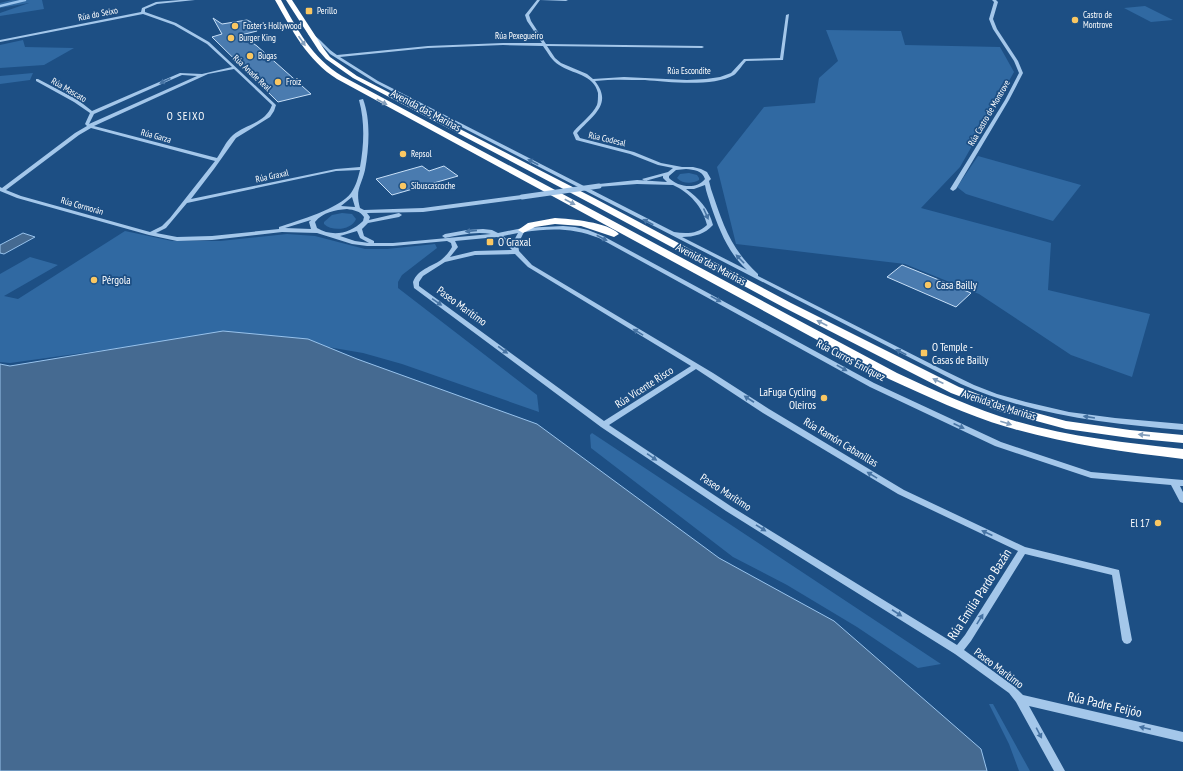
<svg xmlns="http://www.w3.org/2000/svg" width="1183" height="771" viewBox="0 0 1183 771" font-family="'PT Sans Narrow',sans-serif">
	<style>
		.green { fill: #3069a2 }
		.water { fill: #456a91; stroke: #97c2ec }
		.lines { fill: none; stroke-linecap: round; stroke-linejoin: round }
		.stream { stroke: #97c2ec; stroke-width: 2.5 }
		.building { fill: #4a7baf; stroke: #c8e0f8 }
		.minor { fill: #a4c7ea; fill-rule: evenodd }
		.highway { fill: #fff; fill-rule: evenodd }
		.minor-bridge { stroke: #a4c7ea; stroke-width: 5 }
		.oneway { fill: #839ebb }
		.oneway2 { fill: #4673a3 }
		.poi-dot { fill: #fac762; stroke: #1d4f84; stroke-width: 1.5 }
		.labels { text-anchor: middle; stroke-width: 3.5; stroke-linejoin: round; paint-order: stroke }
		.far-poi-label { font-size: 9px; fill: #fff; stroke: #1d4f84; text-anchor: start }
		.far-street-label { font-size: 9px; fill: #fff; stroke: #1d4f84 }
		.street-label { font-size: 11px; fill: #fff; stroke: #1d4f84 }
		.far-quarter-label { font-size: 11px; letter-spacing: 1px; fill: #fff; stroke: #1d4f84 }
		.poi-label { font-size: 11px; fill: #fff; stroke: #1d4f84; text-anchor: start }
		.near-street-label { font-size: 13px; fill: #fff; stroke: #1d4f84 }
	</style>
	<rect width="100%" height="100%" fill="#1d4f84"/>
	<!-- green -->
	<g class="green">
		<path d="M12,0H42L44,9L0,16V13L29,3L0,8V3Z"/>
		<path d="M1145,6L1173,20L1151,22L1124,8Z"/>
		<path d="M826,30L901,31L905,45L1000,47L1014,72L960,167L921,208L1051,243L1048,290L1150,314L1132,377L1071,355L979,294L905,264L736,244L717,167L764,107L815,103L819,78L838,61Z"/>
		<path d="M23,40L25,47L74,48L44,65L0,68V45Z"/>
		<path d="M33,73L30,80L0,84V76Z"/>
		<path d="M978,156L1081,185L1053,221L966,194L957,187Z"/>
		<path d="M689,173L697,175L699,178V180C692,184 683,184 677,178L680,174Z"/>
		<path d="M342,213L352,214L356,219C352,230 332,232 324,224V222L332,215Z"/>
		<path d="M125,231L172,241H220L287,234L315,236L365,249H387L435,244L437,248L402,275L398,282V288L537,395L539,412L402,364L363,353L328,347L357,359L537,424L719,558L834,621L981,749L987,771L0,364L10,366L126,347L10,363L0,362V274L30,257L58,265L4,296L18,299Z"/>
		<path d="M592,433L941,664L918,668L857,627L787,585L733,557L591,448L590,435Z"/>
		<path d="M989,704H993L1030,771H1019L1009,744Z"/>
	</g>
	<!-- water -->
	<g class="water">
		<path d="M23,233L35,237L4,254L0,253V245Z"/>
		<path d="M223,331L308,339L357,359L537,424L719,558L834,621L981,749L987,771H0V364L10,366Z"/>
	</g>
	<g class="lines">
		<!-- stream -->
		<path class="stream" d="M0,6L25,0"/>
	</g>
	<!-- building -->
	<g class="building">
		<path d="M213,18L222,24L247,20L251,22L257,31L241,35L257,46L311,94L278,102L212,37L222,34Z"/>
		<path d="M422,166L429,171L444,166L458,176L392,195L376,179Z"/>
		<path d="M902,265L971,293L956,307L887,277Z"/>
	</g>
	<g class="lines">
		<!-- minor -->
		<g class="minor">
			<path d="M180,0H195L157,4L145,9V12L176,23L209,42L276,105L274,111L270,117L236,138L214,169L191,199L336,169L360,167C364,145 365,122 359,100L363,99C371,120 369,148 365,170C361,187 355,189 360,208L364,210L423,208L522,195L525,197L522,199L423,212L367,213L370,217L369,220L399,213L402,215L399,217L368,223L362,229L364,236L374,241V243H393L491,234C476,231 460,235 445,238L442,236L445,234L467,230L483,229L492,230L498,233L523,228L563,226L575,227L588,230L603,236L874,383L1001,442L1091,472L1183,480V486H1180L1183,492V503L1180,502L1171,485L1091,478L995,446L870,387L599,238C573,228 552,228 524,232L518,244L519,251L532,265L713,373L769,409L904,490L1025,547L1119,570L1132,640L1130,643L1127,644L1124,643L1122,640L1112,575L1025,554L971,641L964,650L1015,687L1023,695L1183,732V742L1029,706L1065,771H1054L1016,702L1009,693L955,654L726,511L601,427L414,288L413,282C418,269 431,267 441,260C446,256 449,252 452,247L451,243L447,241L393,246H367L352,244L317,233L282,232L212,240L177,241L149,235L17,198L0,191V187L2,188L75,133L87,126L85,124L90,113L74,102L36,81V79H38L78,100L92,111L180,73L202,74L232,67L207,44L174,25L143,14L0,42V40L141,12L142,8L156,2ZM234,69L272,105C266,123 246,124 233,135C226,141 222,151 217,158L94,126L208,74ZM182,75L197,76L89,124L94,114ZM91,128L215,161L170,218L162,226L150,232L21,196L6,190L79,135ZM360,170C358,178 356,186 351,193C339,209 299,220 279,227V229L212,236L177,237L156,233L166,228L187,203L336,171ZM352,197L355,207L341,206ZM347,209C354,210 360,211 364,217L363,221C350,234 332,237 317,228L315,222C323,212 335,210 347,209ZM311,220L309,222L311,229L285,228ZM357,231L360,238L369,243L355,241L340,236ZM518,233L512,244L503,236ZM497,237L500,238L512,250L475,251L450,257L458,247L455,241ZM515,254L528,267L691,366L604,421L419,286V282L423,276L445,262L475,255ZM696,369L763,413L898,494L1018,551L965,635L957,645L732,507L609,425Z"/>
			<path d="M537,0H568L566,1L540,0L529,15L531,21L546,44L702,46L704,47L702,48L547,46L555,58L561,63L587,74L593,79L624,77L687,80L706,79L720,77L731,73L744,59L780,58L786,15L789,14L783,60L746,61C742,65 738,72 734,75C714,87 668,82 645,80C628,80 612,79 595,81C613,104 593,115 578,132L577,133L580,138L634,152L661,163L682,167H693L701,169L707,172L711,179L709,181L711,189C723,224 730,248 758,274V276L943,370L974,385L997,394L1026,402L1069,412L1115,418L1183,424V430C1107,424 1031,415 961,384L376,83L330,54L316,39L308,34L311,33C321,39 327,49 337,55L428,46L503,43H542L527,21L525,15ZM503,45L543,46C548,53 552,61 559,65C572,74 594,74 598,93C598,97 598,102 597,105C592,115 581,123 574,131L573,133L576,140L630,154L658,165L673,168L668,172L642,179L645,181L663,176V178L667,182L637,180L599,184L597,185V187L637,184L673,185C689,192 703,207 707,225C698,234 686,234 674,232L378,81L340,57L428,48ZM686,169C694,170 702,170 705,179C696,190 678,187 669,178V176L676,170ZM705,185C706,192 709,199 711,206C719,229 728,253 747,270L682,237C694,237 705,234 713,225C709,209 699,198 686,189H694Z"/>
			<path d="M992,0H996L998,2L993,19L997,29L1018,61L1023,73L1009,100L956,189L953,191L950,189L1005,100L1019,73L1014,61L993,29L989,19L994,2Z"/>
		</g>
		<!-- highway -->
		<g class="highway">
			<path d="M275,0H281C297,29 312,58 342,76L897,373C936,391 974,409 1015,421C1070,437 1127,443 1183,449V459C1123,452 1064,444 1007,427C966,415 927,396 889,379L337,79C307,60 292,30 275,0Z"/>
			<path d="M286,0H292L324,49L330,57L357,76L594,198L791,303L959,387L1007,405L1066,421L1130,430L1183,435V443L1130,438L1066,429L999,411L951,393L783,307L588,202L353,78L326,59L319,51Z"/>
			<path d="M555,218C571,219 608,222 619,234L614,237L581,226L555,224L535,227L523,233L518,230L528,223Z"/>
		</g>
		<!-- minor-bridge -->
		<path class="minor-bridge" d="M522,197L599,186"/>
	</g>
	<!-- one-way arrows -->
	<defs><path id="oneway-solid" d="M-6-.8H1V-3.2L6.5 0L1 3.2V.8H-6Z"/></defs>
	<g class="oneway">
		<use href="#oneway-solid" transform="translate(302 41) rotate(55)"/>
		<use href="#oneway-solid" transform="translate(382 102) rotate(28)"/>
		<use href="#oneway-solid" transform="translate(570 202) rotate(28)"/>
		<use href="#oneway-solid" transform="translate(822 323) rotate(-153)"/>
		<use href="#oneway-solid" transform="translate(938 381) rotate(-155)"/>
		<use href="#oneway-solid" transform="translate(1006 423) rotate(17)"/>
		<use href="#oneway-solid" transform="translate(1144 435) rotate(-174)"/>
	</g>
	<g class="oneway2">
		<use href="#oneway-solid" transform="translate(165 81) rotate(156)"/>
		<use href="#oneway-solid" transform="translate(533 162) rotate(-153)"/>
		<use href="#oneway-solid" transform="translate(706 214) rotate(66)"/>
		<use href="#oneway-solid" transform="translate(648 222) rotate(-152)"/>
		<use href="#oneway-solid" transform="translate(471 231) rotate(174)"/>
		<use href="#oneway-solid" transform="translate(602 238) rotate(27)"/>
		<use href="#oneway-solid" transform="translate(740 259) rotate(-134)"/>
		<use href="#oneway-solid" transform="translate(716 299) rotate(29)"/>
		<use href="#oneway-solid" transform="translate(437 302) rotate(35)"/>
		<use href="#oneway-solid" transform="translate(638 332) rotate(-149)"/>
		<use href="#oneway-solid" transform="translate(503 350) rotate(36)"/>
		<use href="#oneway-solid" transform="translate(901 352) rotate(-153)"/>
		<use href="#oneway-solid" transform="translate(842 368) rotate(29)"/>
		<use href="#oneway-solid" transform="translate(749 399) rotate(-147)"/>
		<use href="#oneway-solid" transform="translate(1089 417) rotate(-171)"/>
		<use href="#oneway-solid" transform="translate(959 426) rotate(25)"/>
		<use href="#oneway-solid" transform="translate(652 457) rotate(34)"/>
		<use href="#oneway-solid" transform="translate(872 475) rotate(-149)"/>
		<use href="#oneway-solid" transform="translate(761 528) rotate(32)"/>
		<use href="#oneway-solid" transform="translate(987 533) rotate(-155)"/>
		<use href="#oneway-solid" transform="translate(897 613) rotate(33)"/>
		<use href="#oneway-solid" transform="translate(980 619) rotate(-58)"/>
		<use href="#oneway-solid" transform="translate(1145 728) rotate(-167)"/>
		<use href="#oneway-solid" transform="translate(1039 733) rotate(62)"/>
	</g>
	<!-- markers -->
	<g class="poi-dot">
		<rect x="305" y="7" width="8" height="8" rx="2"/>
		<circle cx="1075" cy="20" r="4"/>
		<circle cx="235" cy="26" r="4"/>
		<circle cx="231" cy="38" r="4"/>
		<circle cx="250" cy="56" r="4"/>
		<circle cx="278" cy="82" r="4"/>
		<circle cx="403" cy="154" r="4"/>
		<circle cx="403" cy="186" r="4"/>
		<rect x="486" y="238" width="8" height="8" rx="2"/>
		<circle cx="94" cy="280" r="4"/>
		<circle cx="928" cy="285" r="4"/>
		<rect x="920" y="349" width="8" height="8" rx="2"/>
		<circle cx="824" cy="398" r="4"/>
		<circle cx="1158" cy="523" r="4"/>
	</g>
	<g class="labels">
		<!-- far-poi labels -->
		<g class="far-poi-label">
			<text x="317" y="14">Perillo</text>
			<text x="1083" y="18">Castro de<tspan x="1083" dy="10">Montrove</tspan></text>
			<text x="243" y="29">Foster's Hollywood</text>
			<text x="239" y="41">Burger King</text>
			<text x="258" y="59">Bugas</text>
			<text x="286" y="85">Froiz</text>
			<text x="411" y="157">Repsol</text>
			<text x="411" y="189">Sibuscascoche</text>
		</g>
		<!-- far-street labels -->
		<g class="far-street-label">
			<text transform="translate(98 14) rotate(-11)" y="3">Rúa do Seixo</text>
			<text x="519" y="39">Rúa Pexegueiro</text>
			<text x="689" y="74">Rúa Escondite</text>
			<text transform="translate(252 73) rotate(43)" y="3">Rúa Anade Real</text>
			<text transform="translate(69 90) rotate(30)" y="3">Rúa Mascato</text>
			<text transform="translate(989 113) rotate(-60)" y="3">Rúa Castro de Montrove</text>
			<text transform="translate(156 136) rotate(15)" y="3">Rúa Garza</text>
			<text transform="translate(607 139) rotate(13)" y="3">Rúa Codesal</text>
			<text transform="translate(272 176) rotate(-12)" y="3">Rúa Graxal</text>
			<text transform="translate(82 206) rotate(16)" y="3">Rúa Cormorán</text>
		</g>
		<!-- street labels -->
		<g class="street-label">
			<text transform="translate(426 110) rotate(28)" y="4">Avenida das Mariñas</text>
			<text transform="translate(711 264) rotate(28)" y="4">Avenida das Mariñas</text>
			<text transform="translate(462 306) rotate(36)" y="4">Paseo Marítimo</text>
			<text transform="translate(851 360) rotate(28)" y="4">Rúa Curros Enríquez</text>
			<text transform="translate(644 387) rotate(-33)" y="4">Rúa Vicente Risco</text>
			<text transform="translate(999 405) rotate(18)" y="4">Avenida das Mariñas</text>
			<text transform="translate(841 442) rotate(31)" y="4">Rúa Ramón Cabanillas</text>
			<text transform="translate(726 492) rotate(33)" y="4">Paseo Marítimo</text>
			<text transform="translate(999 668) rotate(37)" y="4">Paseo Marítimo</text>
		</g>
		<!-- far-quarter labels -->
		<g class="far-quarter-label">
			<text x="186" y="120">O SEIXO</text>
		</g>
		<!-- poi labels -->
		<g class="poi-label">
			<text x="498" y="246">O Graxal</text>
			<text x="102" y="284">Pérgola</text>
			<text x="936" y="289">Casa Bailly</text>
			<text x="932" y="351">O Temple -<tspan x="932" dy="13">Casas de Bailly</tspan></text>
			<text x="816" y="396" text-anchor="end">LaFuga Cycling<tspan x="816" dy="13">Oleiros</tspan></text>
			<text x="1150" y="527" text-anchor="end">El 17</text>
		</g>
		<!-- near-street labels -->
		<g class="near-street-label">
			<text transform="translate(979 594) rotate(-57)" y="5">Rúa Emilia Pardo Bazán</text>
			<text transform="translate(1105 704) rotate(13)" y="5">Rúa Padre Feijóo</text>
		</g>
	</g>
</svg>
